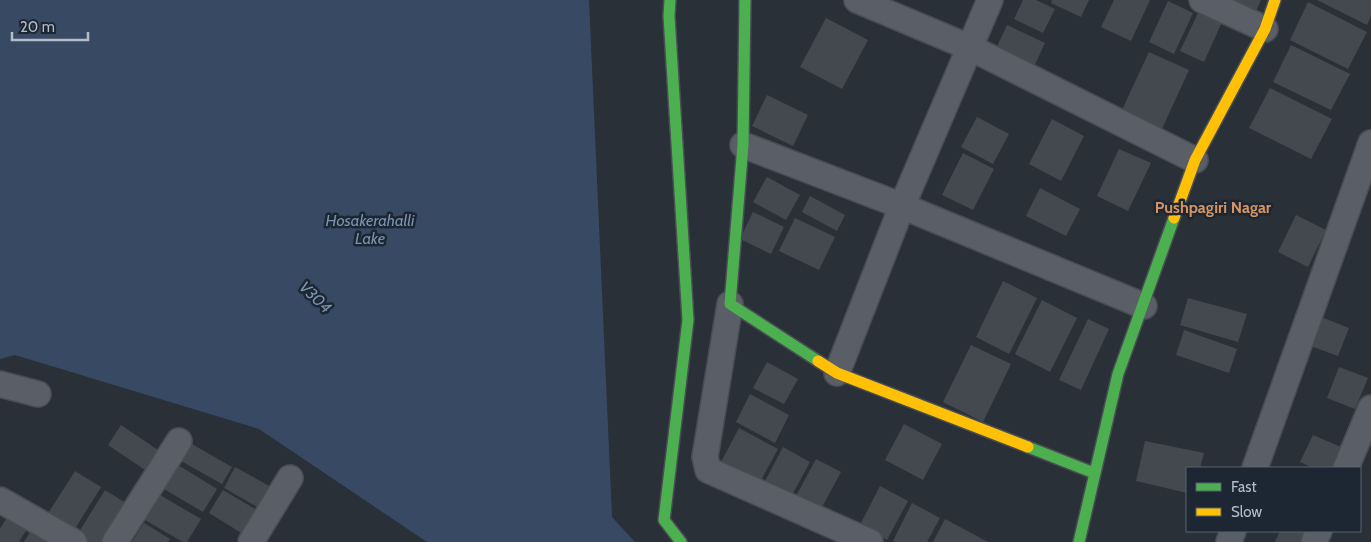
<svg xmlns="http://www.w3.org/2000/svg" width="1371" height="542" viewBox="0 0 1371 542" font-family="Cabin,sans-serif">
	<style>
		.water { fill: #384963 }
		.building { fill: #444950 }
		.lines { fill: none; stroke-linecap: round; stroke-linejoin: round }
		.street-casing { stroke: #484c53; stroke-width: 28 }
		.fast-casing { stroke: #484c53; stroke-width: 14 }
		.slow-casing { stroke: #484c53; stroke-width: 14 }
		.street { stroke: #5a5e66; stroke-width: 25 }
		.fast { stroke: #4caf50; stroke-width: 11 }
		.slow { stroke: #ffc107; stroke-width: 11 }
		.labels { text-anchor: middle; stroke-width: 5; stroke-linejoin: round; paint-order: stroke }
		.neighbourhood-label { font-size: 16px; font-weight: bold; fill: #d59563; stroke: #1d2633 }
		.water-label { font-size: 16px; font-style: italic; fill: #7c92b1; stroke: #1d2633 }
	</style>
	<rect width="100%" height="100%" fill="#2a3038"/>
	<!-- water -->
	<path class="water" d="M0,0H589L612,517L635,542H427L259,429L15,355L0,359Z"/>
	<!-- building -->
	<g class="building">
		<path d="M1023,0H1036L1055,9L1043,33L1014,19Z"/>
		<path d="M1052,0H1089L1081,17L1051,3Z"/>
		<path d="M1114,0H1150L1131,41L1101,27Z"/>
		<path d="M1226,0H1261L1255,13Z"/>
		<path d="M1317,0H1371V16L1367,25Z"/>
		<path d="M1168,1L1193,13L1174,54L1149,42Z"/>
		<path d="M1308,2L1367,32L1348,69L1290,40Z"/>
		<path d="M1199,11L1222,22L1204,62L1180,51Z"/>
		<path d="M826,18L868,40L842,89L800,67Z"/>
		<path d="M1007,25L1045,43L1032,71L994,53Z"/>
		<path d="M1291,45L1350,74L1331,110L1273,82Z"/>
		<path d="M1149,52L1189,70L1161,131L1121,112Z"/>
		<path d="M1270,88L1332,119L1311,159L1249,128Z"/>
		<path d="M767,95L808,115L793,146L752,126Z"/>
		<path d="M977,117L1009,134L993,164L961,147Z"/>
		<path d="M1052,119L1084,136L1061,181L1029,164Z"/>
		<path d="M1119,149L1151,163L1128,211L1097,196Z"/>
		<path d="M963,153L994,169L973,210L942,195Z"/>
		<path d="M767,177L800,195L786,220L753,202Z"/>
		<path d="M1040,188L1080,209L1066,236L1026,216Z"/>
		<path d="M810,196L845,215L837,231L802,212Z"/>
		<path d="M753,212L784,227L771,254L740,239Z"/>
		<path d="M1296,215L1326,230L1308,267L1278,252Z"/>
		<path d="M795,218L835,237L819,270L779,251Z"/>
		<path d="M1003,281L1037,298L1009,354L976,337Z"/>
		<path d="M1188,298L1247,314L1238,342L1180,325Z"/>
		<path d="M1042,300L1077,318L1050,372L1015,354Z"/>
		<path d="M1319,316L1349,328L1338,356L1308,345Z"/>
		<path d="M1088,319L1109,329L1081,390L1059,380Z"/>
		<path d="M1184,330L1237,349L1229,373L1176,355Z"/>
		<path d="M971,345L1011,364L983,422L943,402Z"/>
		<path d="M767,362L798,379L784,404L753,388Z"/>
		<path d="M1339,367L1368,378L1355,409L1327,398Z"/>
		<path d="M750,394L789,415L775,443L736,422Z"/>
		<path d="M904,424L942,444L923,480L885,460Z"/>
		<path d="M121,425L161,452L148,472L108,445Z"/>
		<path d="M739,428L778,449L760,482L721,462Z"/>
		<path d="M1313,435L1341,447L1332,468H1314L1300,462Z"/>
		<path d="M1145,441L1204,453L1200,468H1187V493L1136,481Z"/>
		<path d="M190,443L232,467L222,484L181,461Z"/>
		<path d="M783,447L810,462L791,497L764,483Z"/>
		<path d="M816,459L841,472L821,509L796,496Z"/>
		<path d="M178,465L217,489L203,512L164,489Z"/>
		<path d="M235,467L273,488L261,509L224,488Z"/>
		<path d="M75,471L101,487L73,532L47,515Z"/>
		<path d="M880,486L908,501L887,540L860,525Z"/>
		<path d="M105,490L132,507L110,542H89L77,535Z"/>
		<path d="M223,490L257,510L243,534L209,513Z"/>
		<path d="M160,495L201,519L187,542H183L145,520Z"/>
		<path d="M912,503L940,518L927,542H895L893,541Z"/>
		<path d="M7,517L27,529L19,542H0V529Z"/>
		<path d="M945,519L988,542H933Z"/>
		<path d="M144,523L170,539L168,542H132Z"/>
		<path d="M1280,531H1308L1303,542H1275Z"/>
		<path d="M30,532L47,542H24Z"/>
	</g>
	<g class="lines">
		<!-- street casing -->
		<g class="street-casing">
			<g id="street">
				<path d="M857,0L971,48L1195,160"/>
				<path d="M1202,0L1265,29"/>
				<path d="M743,145L902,206L1144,306"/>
				<path d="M730,304L705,457L708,470L870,542"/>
				<path d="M837,373L902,206L990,0"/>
				<path d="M0,384L38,394"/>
				<path d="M1255,468L1371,143"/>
				<path d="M1346,468L1371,408"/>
				<path d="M0,500L74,542"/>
				<path d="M115,542L179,441"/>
				<path d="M251,542L290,478"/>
				<path d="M1229,542L1233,531"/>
				<path d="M1314,542L1319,531"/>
			</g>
		</g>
		<!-- fast casing -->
		<g class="fast-casing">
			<g id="fast">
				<path d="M670,0L669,16L688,320L664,520L681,542"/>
				<path d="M745,0L743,145L730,304L818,361"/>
				<path d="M1028,447L1094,473"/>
				<path d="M1079,542L1118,374L1174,218"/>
			</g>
		</g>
		<!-- slow casing -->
		<g class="slow-casing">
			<g id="slow">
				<path d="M1174,218L1195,160L1265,29L1275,0"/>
				<path d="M818,361L837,373L1028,447"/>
			</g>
		</g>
		<!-- street -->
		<use href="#street" class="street"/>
		<!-- fast -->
		<use href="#fast" class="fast"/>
		<!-- slow -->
		<use href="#slow" class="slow"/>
	</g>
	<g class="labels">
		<!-- neighbourhood labels -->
		<g class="neighbourhood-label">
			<text x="1213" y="213">Pushpagiri Nagar</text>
		</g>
		<!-- water labels -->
		<g class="water-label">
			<text x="370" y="226">Hosakerahalli<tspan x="370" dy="18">Lake</tspan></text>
			<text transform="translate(316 297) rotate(44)" y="6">V304</text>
		</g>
	</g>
	<!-- legend -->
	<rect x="1186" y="467" width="175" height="65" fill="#1d2633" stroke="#59626f"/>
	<rect x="1196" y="483" width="25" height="8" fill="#4caf50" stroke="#59626f"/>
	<text x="1231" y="492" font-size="15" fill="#b4bcc9">Fast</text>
	<rect x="1196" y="508" width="25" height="8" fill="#ffc107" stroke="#59626f"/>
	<text x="1231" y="517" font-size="15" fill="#b4bcc9">Slow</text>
	<!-- scale -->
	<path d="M12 32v8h76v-8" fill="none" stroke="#b4bcc9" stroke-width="2.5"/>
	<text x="20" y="32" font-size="15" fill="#b4bcc9" stroke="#1d2633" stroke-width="4" paint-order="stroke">20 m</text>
</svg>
